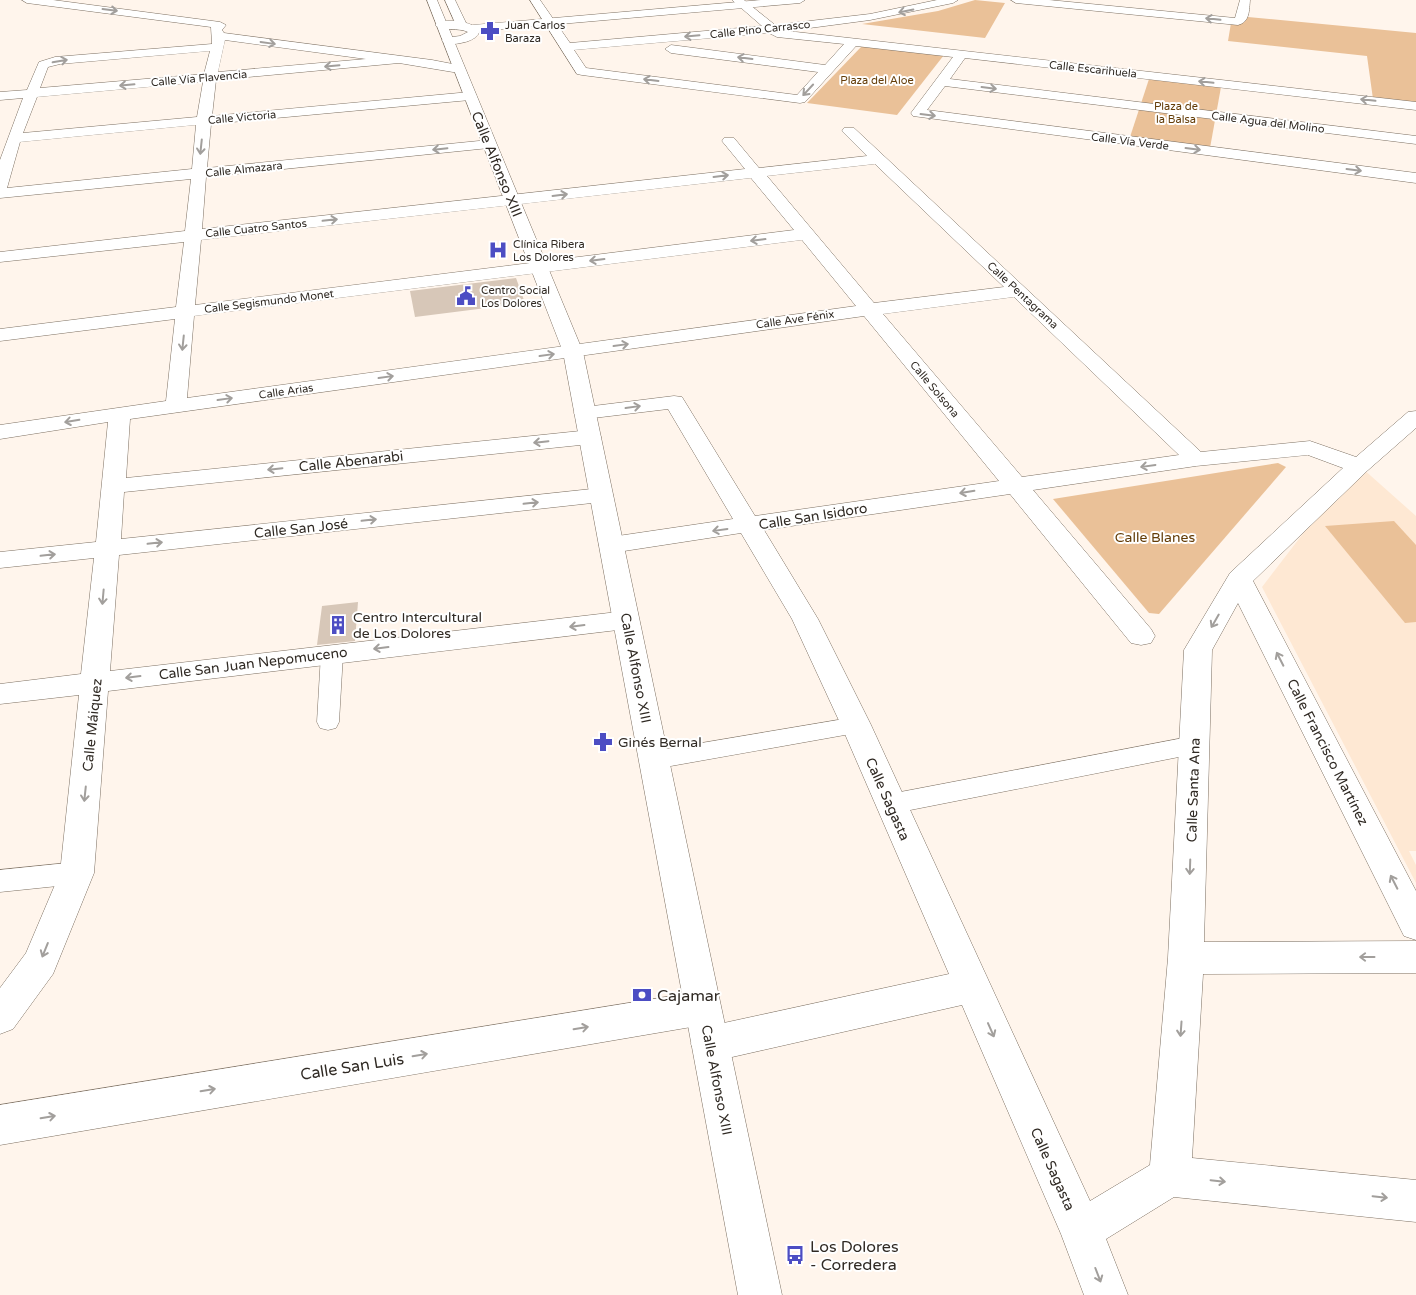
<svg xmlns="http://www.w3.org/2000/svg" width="1416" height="1295" viewBox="0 0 1416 1295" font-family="'Varela Round',sans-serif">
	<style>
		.built { fill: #fee8d3 }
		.green { fill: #eac198 }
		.building { fill: #d7c7b8 }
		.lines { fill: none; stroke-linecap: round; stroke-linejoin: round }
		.pedestrian-casing { stroke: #7d7062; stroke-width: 1 }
		.minor-casing { stroke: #7d7062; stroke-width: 1 }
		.tertiary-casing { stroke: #7d7062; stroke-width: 1 }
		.primary-casing { stroke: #7d7062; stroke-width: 1 }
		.pedestrian { fill: #fff; fill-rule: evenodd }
		.minor { fill: #fff; fill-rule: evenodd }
		.tertiary { fill: #fff; fill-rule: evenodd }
		.primary { fill: #fff; fill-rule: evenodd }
		.oneway { stroke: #a29f9c }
		.labels { text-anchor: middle; stroke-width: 4; stroke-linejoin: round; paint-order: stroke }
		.far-poi-label { font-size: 11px; fill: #302a24; stroke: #fff; text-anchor: start }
		.far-street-label { font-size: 11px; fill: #302a24; stroke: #fff }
		.far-park-label { font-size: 11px; fill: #643d08; stroke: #fff }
		.street-label { font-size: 14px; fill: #302a24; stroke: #fff }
		.park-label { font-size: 14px; fill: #643d08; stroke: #fff }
		.poi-label { font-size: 14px; fill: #302a24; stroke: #fff; text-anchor: start }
		.near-poi-label { font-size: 16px; fill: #302a24; stroke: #fff; text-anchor: start }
		.near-street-label { font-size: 16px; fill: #302a24; stroke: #fff }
	</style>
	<rect width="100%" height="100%" fill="#fff5ec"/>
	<!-- built -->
	<path class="built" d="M1362,468L1416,516V851H1409L1416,865V883L1262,587L1335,492Z"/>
	<!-- green -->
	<g class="green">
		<path d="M975,0L1005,3L985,38L862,24L938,11Z"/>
		<path d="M1248,17L1416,33V104L1373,99L1367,56L1228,41L1231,23L1245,21Z"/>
		<path d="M862,46L944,55L897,115L807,103Z"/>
		<path d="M1149,79L1221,87L1210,148L1130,137Z"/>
		<path d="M1278,463L1286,467L1159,614L1149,613L1053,499Z"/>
		<path d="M1394,521L1416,545V622L1405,623L1325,526Z"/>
	</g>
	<!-- building -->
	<g class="building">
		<path d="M516,278L525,303L415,317L410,291Z"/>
		<path d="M358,602L355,641L317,645L322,606Z"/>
	</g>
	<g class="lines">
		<!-- pedestrian casing -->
		<g class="pedestrian-casing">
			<g id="pedestrian">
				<path d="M332,647L340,649L343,654L339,722L336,728L328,730L320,728L317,722L321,654L324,649Z"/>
				<path d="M856,717L864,719L867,725L864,731L856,733L654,769L646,766L642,760L646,754L654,751Z"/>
				<path d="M1194,736L1202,739L1206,745L1202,751L1194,754L890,814L881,811L878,804L881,797L890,794Z"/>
				<path d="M77,862L86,865L90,873L86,881L77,884L0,892V870Z"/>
			</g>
		</g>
		<!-- minor casing -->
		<g class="minor-casing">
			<g id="minor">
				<path d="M22,0H53L220,22L226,25L222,30L224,33L432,60L463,66L465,69L459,73L399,63L216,80L212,116L470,92L477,96L470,100L211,124L207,168L489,140L494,141L496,144L494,147L489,148L206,177L202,229L745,169L722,141L724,138H734L759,168L867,156L842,131L844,128H854L884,156L1201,452L1310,441L1356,457L1408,412L1416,411V428L1367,471L1253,581L1416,891V940L1404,936L1238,603L1212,650L1204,942L1416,941V973L1203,974L1192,1158L1416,1180V1222L1174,1197L1106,1239L1128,1295H1084L1061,1234L962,1005L710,1062L697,1057L691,1044L697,1031L710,1026L949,974L841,725L792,619L741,533L611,553L602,551L599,545L602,539L611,537L733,519L668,409L585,419L577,418L574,413L577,408L585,407L674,396L682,397L755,516L999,481L864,316L130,419L126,478L590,430L598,432L601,437L598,442L590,444L124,492L121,539L601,488L609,490L613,495L609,500L601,502L119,555L110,671L626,611L635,614L639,620L635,626L626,629L108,691L94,873L53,974L13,1029L0,1034V988L26,953L60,873L79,695L0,704V684L81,674L94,558L0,568V552L96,542L108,422L0,439V425L166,401L175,319L0,341V329L176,307L184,242L0,262V252L185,231L191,179L0,198V160L23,98L0,100V92L27,90L39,62L55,57L212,44L211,27L27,3ZM225,40L366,59L218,72ZM210,51L204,74L40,88L48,67L60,64ZM203,82L197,117L23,133L37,97ZM196,125L192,169L7,188L20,142ZM875,164L1004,287L874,303L767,176ZM751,178L794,230L195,305L201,240ZM802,240L856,306L187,398L194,316ZM1014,297L1179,455L1022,477L883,314ZM1308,455L1343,468L1230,573L1184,650L1168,958L1150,1165L1090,1201L871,725L818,619L764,530L1010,494L1131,643L1141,645L1151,643L1155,636L1151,629L1033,490L1196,466Z"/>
				<path d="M445,0H455L467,25L465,27H457Z"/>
				<path d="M530,0H540L570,43L762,26L732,0H744L775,25L870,14L937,0H958L953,3L870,20L787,31L1416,102V110L965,58L950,79L1416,136V144L945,86L927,110L1416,173V183L913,116L911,113L953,57L856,46L805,102L800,103L582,75L577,74ZM769,33L777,37L844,44L825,65L671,45L665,49L671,53L818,72L797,95L586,68L574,50Z"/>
				<path d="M1011,0H1049L1235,18L1240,0H1250C1249,10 1250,22 1238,25L1016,3Z"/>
				<path d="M703,991L716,996L721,1008L716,1020L703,1025L0,1145V1105Z"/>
			</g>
		</g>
		<!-- tertiary casing -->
		<g class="tertiary-casing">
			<path id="tertiary" d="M761,0H805L800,3L480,31C475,43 459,43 448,45L442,41L444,38L460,36L468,32C458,27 443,32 435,25C443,18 463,21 472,25Z"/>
		</g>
		<!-- primary casing -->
		<g class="primary-casing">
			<path id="primary" d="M427,0H437L583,352L782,1295H738L563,352Z"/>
		</g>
		<!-- pedestrian -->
		<use href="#pedestrian" class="pedestrian"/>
		<!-- minor -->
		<use href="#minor" class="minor"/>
		<!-- tertiary -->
		<use href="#tertiary" class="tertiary"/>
		<!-- primary -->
		<use href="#primary" class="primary"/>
	</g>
	<!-- one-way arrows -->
	<defs><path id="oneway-shaft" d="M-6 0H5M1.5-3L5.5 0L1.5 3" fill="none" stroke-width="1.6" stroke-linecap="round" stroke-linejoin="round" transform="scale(1.25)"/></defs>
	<g class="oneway">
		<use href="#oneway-shaft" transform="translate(110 10) rotate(7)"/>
		<use href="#oneway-shaft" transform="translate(906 11) rotate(169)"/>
		<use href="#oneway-shaft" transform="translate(1213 19) rotate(-174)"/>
		<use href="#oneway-shaft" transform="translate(692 36) rotate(175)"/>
		<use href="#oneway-shaft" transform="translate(268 43) rotate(8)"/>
		<use href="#oneway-shaft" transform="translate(745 58) rotate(-173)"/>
		<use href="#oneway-shaft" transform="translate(60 61) rotate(-10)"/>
		<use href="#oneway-shaft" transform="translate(332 66) rotate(175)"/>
		<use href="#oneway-shaft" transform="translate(651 80) rotate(-173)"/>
		<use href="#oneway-shaft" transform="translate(1206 82) rotate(-174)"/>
		<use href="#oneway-shaft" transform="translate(127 85) rotate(175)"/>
		<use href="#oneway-shaft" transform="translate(989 88) rotate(7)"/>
		<use href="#oneway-shaft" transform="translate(808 90) rotate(133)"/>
		<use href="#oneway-shaft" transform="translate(1368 100) rotate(-174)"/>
		<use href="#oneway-shaft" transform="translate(928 115) rotate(7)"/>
		<use href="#oneway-shaft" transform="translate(201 147) rotate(96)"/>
		<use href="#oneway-shaft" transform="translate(440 149) rotate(174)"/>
		<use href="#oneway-shaft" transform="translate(1193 149) rotate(7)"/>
		<use href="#oneway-shaft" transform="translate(1354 170) rotate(7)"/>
		<use href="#oneway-shaft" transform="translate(721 176) rotate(-7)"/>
		<use href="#oneway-shaft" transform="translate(560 195) rotate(-7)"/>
		<use href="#oneway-shaft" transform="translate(330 220) rotate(-6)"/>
		<use href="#oneway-shaft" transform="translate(758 240) rotate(173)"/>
		<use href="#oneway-shaft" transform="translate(597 260) rotate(173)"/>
		<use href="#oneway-shaft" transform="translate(183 343) rotate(96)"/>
		<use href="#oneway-shaft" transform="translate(621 345) rotate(-8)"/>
		<use href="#oneway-shaft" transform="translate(547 355) rotate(-8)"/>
		<use href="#oneway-shaft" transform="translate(386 377) rotate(-8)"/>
		<use href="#oneway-shaft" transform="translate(225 399) rotate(-8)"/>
		<use href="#oneway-shaft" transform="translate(633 407) rotate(-8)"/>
		<use href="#oneway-shaft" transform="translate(72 421) rotate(171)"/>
		<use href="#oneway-shaft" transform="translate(541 442) rotate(174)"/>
		<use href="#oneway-shaft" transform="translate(1148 466) rotate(172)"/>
		<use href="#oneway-shaft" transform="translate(275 469) rotate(174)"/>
		<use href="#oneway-shaft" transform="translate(967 492) rotate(171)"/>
		<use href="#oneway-shaft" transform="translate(531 503) rotate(-6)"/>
		<use href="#oneway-shaft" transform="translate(369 520) rotate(-6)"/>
		<use href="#oneway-shaft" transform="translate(720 530) rotate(172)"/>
		<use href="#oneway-shaft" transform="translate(155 543) rotate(-6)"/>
		<use href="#oneway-shaft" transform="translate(48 555) rotate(-6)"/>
		<use href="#oneway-shaft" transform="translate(103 597) rotate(95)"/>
		<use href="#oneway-shaft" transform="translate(1215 621) rotate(120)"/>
		<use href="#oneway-shaft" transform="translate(577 626) rotate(173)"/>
		<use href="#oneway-shaft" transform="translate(381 648) rotate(173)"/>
		<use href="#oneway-shaft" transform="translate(1280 659) rotate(-117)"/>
		<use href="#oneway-shaft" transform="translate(133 677) rotate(173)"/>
		<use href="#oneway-shaft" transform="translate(85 794) rotate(96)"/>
		<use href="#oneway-shaft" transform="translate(1190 867) rotate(92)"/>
		<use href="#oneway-shaft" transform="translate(1394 882) rotate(-117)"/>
		<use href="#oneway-shaft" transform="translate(45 950) rotate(112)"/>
		<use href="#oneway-shaft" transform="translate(1367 957) rotate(180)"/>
		<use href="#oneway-shaft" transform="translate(581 1028) rotate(-9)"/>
		<use href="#oneway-shaft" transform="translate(1181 1029) rotate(94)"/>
		<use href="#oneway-shaft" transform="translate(991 1030) rotate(66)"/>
		<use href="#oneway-shaft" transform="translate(420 1055) rotate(-9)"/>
		<use href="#oneway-shaft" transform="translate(208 1090) rotate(-9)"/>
		<use href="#oneway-shaft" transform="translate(48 1117) rotate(-9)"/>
		<use href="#oneway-shaft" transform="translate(1218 1181) rotate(6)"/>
		<use href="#oneway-shaft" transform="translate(1380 1197) rotate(6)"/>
		<use href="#oneway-shaft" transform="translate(1098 1275) rotate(69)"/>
	</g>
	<!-- icons -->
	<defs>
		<g id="pharmacy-bare" transform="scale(1.5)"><path d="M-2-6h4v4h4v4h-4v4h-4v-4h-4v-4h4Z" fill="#4c4dc3" stroke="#fff" stroke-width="2.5" paint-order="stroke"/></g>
		<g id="hospital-bare" transform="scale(1.5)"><path d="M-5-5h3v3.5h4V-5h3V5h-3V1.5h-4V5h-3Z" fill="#4c4dc3" stroke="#fff" stroke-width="2.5" paint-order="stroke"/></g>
		<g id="civic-bare" transform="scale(1.5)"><path d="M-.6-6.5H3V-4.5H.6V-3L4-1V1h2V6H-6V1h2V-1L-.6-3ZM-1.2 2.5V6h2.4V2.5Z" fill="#4c4dc3" stroke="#fff" stroke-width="2.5" paint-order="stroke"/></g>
		<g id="building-bare" transform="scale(1.5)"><path d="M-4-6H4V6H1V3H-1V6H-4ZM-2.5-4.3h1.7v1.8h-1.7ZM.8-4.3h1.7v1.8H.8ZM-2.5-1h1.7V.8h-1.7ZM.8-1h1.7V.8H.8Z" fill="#4c4dc3" stroke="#fff" stroke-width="2.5" paint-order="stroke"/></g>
		<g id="bank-bare" transform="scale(1.5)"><path d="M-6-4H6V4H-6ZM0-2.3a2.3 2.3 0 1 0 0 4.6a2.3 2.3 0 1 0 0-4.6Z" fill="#4c4dc3" stroke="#fff" stroke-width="2.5" paint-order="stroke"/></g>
		<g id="bus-bare" transform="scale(1.5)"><path d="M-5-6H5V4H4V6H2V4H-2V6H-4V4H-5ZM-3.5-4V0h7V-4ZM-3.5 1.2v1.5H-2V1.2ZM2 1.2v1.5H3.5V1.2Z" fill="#4c4dc3" stroke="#fff" stroke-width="2.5" paint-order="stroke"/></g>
	</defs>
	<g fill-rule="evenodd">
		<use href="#pharmacy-bare" x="490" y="31"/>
		<use href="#hospital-bare" x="498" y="250"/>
		<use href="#civic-bare" x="466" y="296"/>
		<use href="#building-bare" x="338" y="625"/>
		<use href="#pharmacy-bare" x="603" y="742"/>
		<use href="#bank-bare" x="642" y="995"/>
		<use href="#bus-bare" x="795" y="1255"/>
	</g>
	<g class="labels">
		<!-- far-poi labels -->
		<g class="far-poi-label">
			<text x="505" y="29">Juan Carlos<tspan x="505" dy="13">Baraza</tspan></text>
			<text x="513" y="248">Clínica Ribera<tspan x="513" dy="13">Los Dolores</tspan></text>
			<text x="481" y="294">Centro Social<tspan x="481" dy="13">Los Dolores</tspan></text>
		</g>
		<!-- far-street labels -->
		<g class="far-street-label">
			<text transform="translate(760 29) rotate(-6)" y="4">Calle Pino Carrasco</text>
			<text transform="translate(1093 69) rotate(6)" y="4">Calle Escarihuela</text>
			<text transform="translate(199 78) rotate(-5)" y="4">Calle Vía Flavencia</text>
			<text transform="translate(242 117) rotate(-5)" y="4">Calle Victoria</text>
			<text transform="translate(1268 122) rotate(7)" y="4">Calle Agua del Molino</text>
			<text transform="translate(1130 141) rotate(7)" y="4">Calle Vía Verde</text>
			<text transform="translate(244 169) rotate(-6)" y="4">Calle Almazara</text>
			<text transform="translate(256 228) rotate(-6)" y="4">Calle Cuatro Santos</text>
			<text transform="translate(1023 295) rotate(43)" y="4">Calle Pentagrama</text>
			<text transform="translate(269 301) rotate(-7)" y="4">Calle Segismundo Monet</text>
			<text transform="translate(795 319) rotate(-8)" y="4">Calle Ave Fénix</text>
			<text transform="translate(935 389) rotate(50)" y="4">Calle Solsona</text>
			<text transform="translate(286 391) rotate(-8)" y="4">Calle Arias</text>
		</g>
		<!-- far-park labels -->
		<g class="far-park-label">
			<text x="877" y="84">Plaza del Aloe</text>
			<text x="1176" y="110">Plaza de<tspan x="1176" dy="13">la Balsa</tspan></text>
		</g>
		<!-- street labels -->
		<g class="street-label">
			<text transform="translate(497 164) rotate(68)" y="5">Calle Alfonso XIII</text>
			<text transform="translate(351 461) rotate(-6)" y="5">Calle Abenarabi</text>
			<text transform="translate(813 516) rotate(-9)" y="5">Calle San Isidoro</text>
			<text transform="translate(301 528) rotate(-6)" y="5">Calle San José</text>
			<text transform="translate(253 663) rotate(-7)" y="5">Calle San Juan Nepomuceno</text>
			<text transform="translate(636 668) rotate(79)" y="5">Calle Alfonso XIII</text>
			<text transform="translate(92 725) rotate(-84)" y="5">Calle Máiquez</text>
			<text transform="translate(1328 752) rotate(63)" y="5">Calle Francisco Martínez</text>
			<text transform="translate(1193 790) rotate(-88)" y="5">Calle Santa Ana</text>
			<text transform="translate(888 799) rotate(66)" y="5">Calle Sagasta</text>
			<text transform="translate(717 1080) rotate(79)" y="5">Calle Alfonso XIII</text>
			<text transform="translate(1053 1169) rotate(66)" y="5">Calle Sagasta</text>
		</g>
		<!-- park labels -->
		<g class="park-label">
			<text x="1155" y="542">Calle Blanes</text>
		</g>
		<!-- poi labels -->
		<g class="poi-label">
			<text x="353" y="622">Centro Intercultural<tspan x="353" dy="16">de Los Dolores</tspan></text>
			<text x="618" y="747">Ginés Bernal</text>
		</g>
		<!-- near-poi labels -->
		<g class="near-poi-label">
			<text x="657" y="1001">Cajamar</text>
			<text x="810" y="1252">Los Dolores<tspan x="810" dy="18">- Corredera</tspan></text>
		</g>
		<!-- near-street labels -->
		<g class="near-street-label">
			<text transform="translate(352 1066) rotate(-9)" y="6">Calle San Luis</text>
		</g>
	</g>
</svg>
